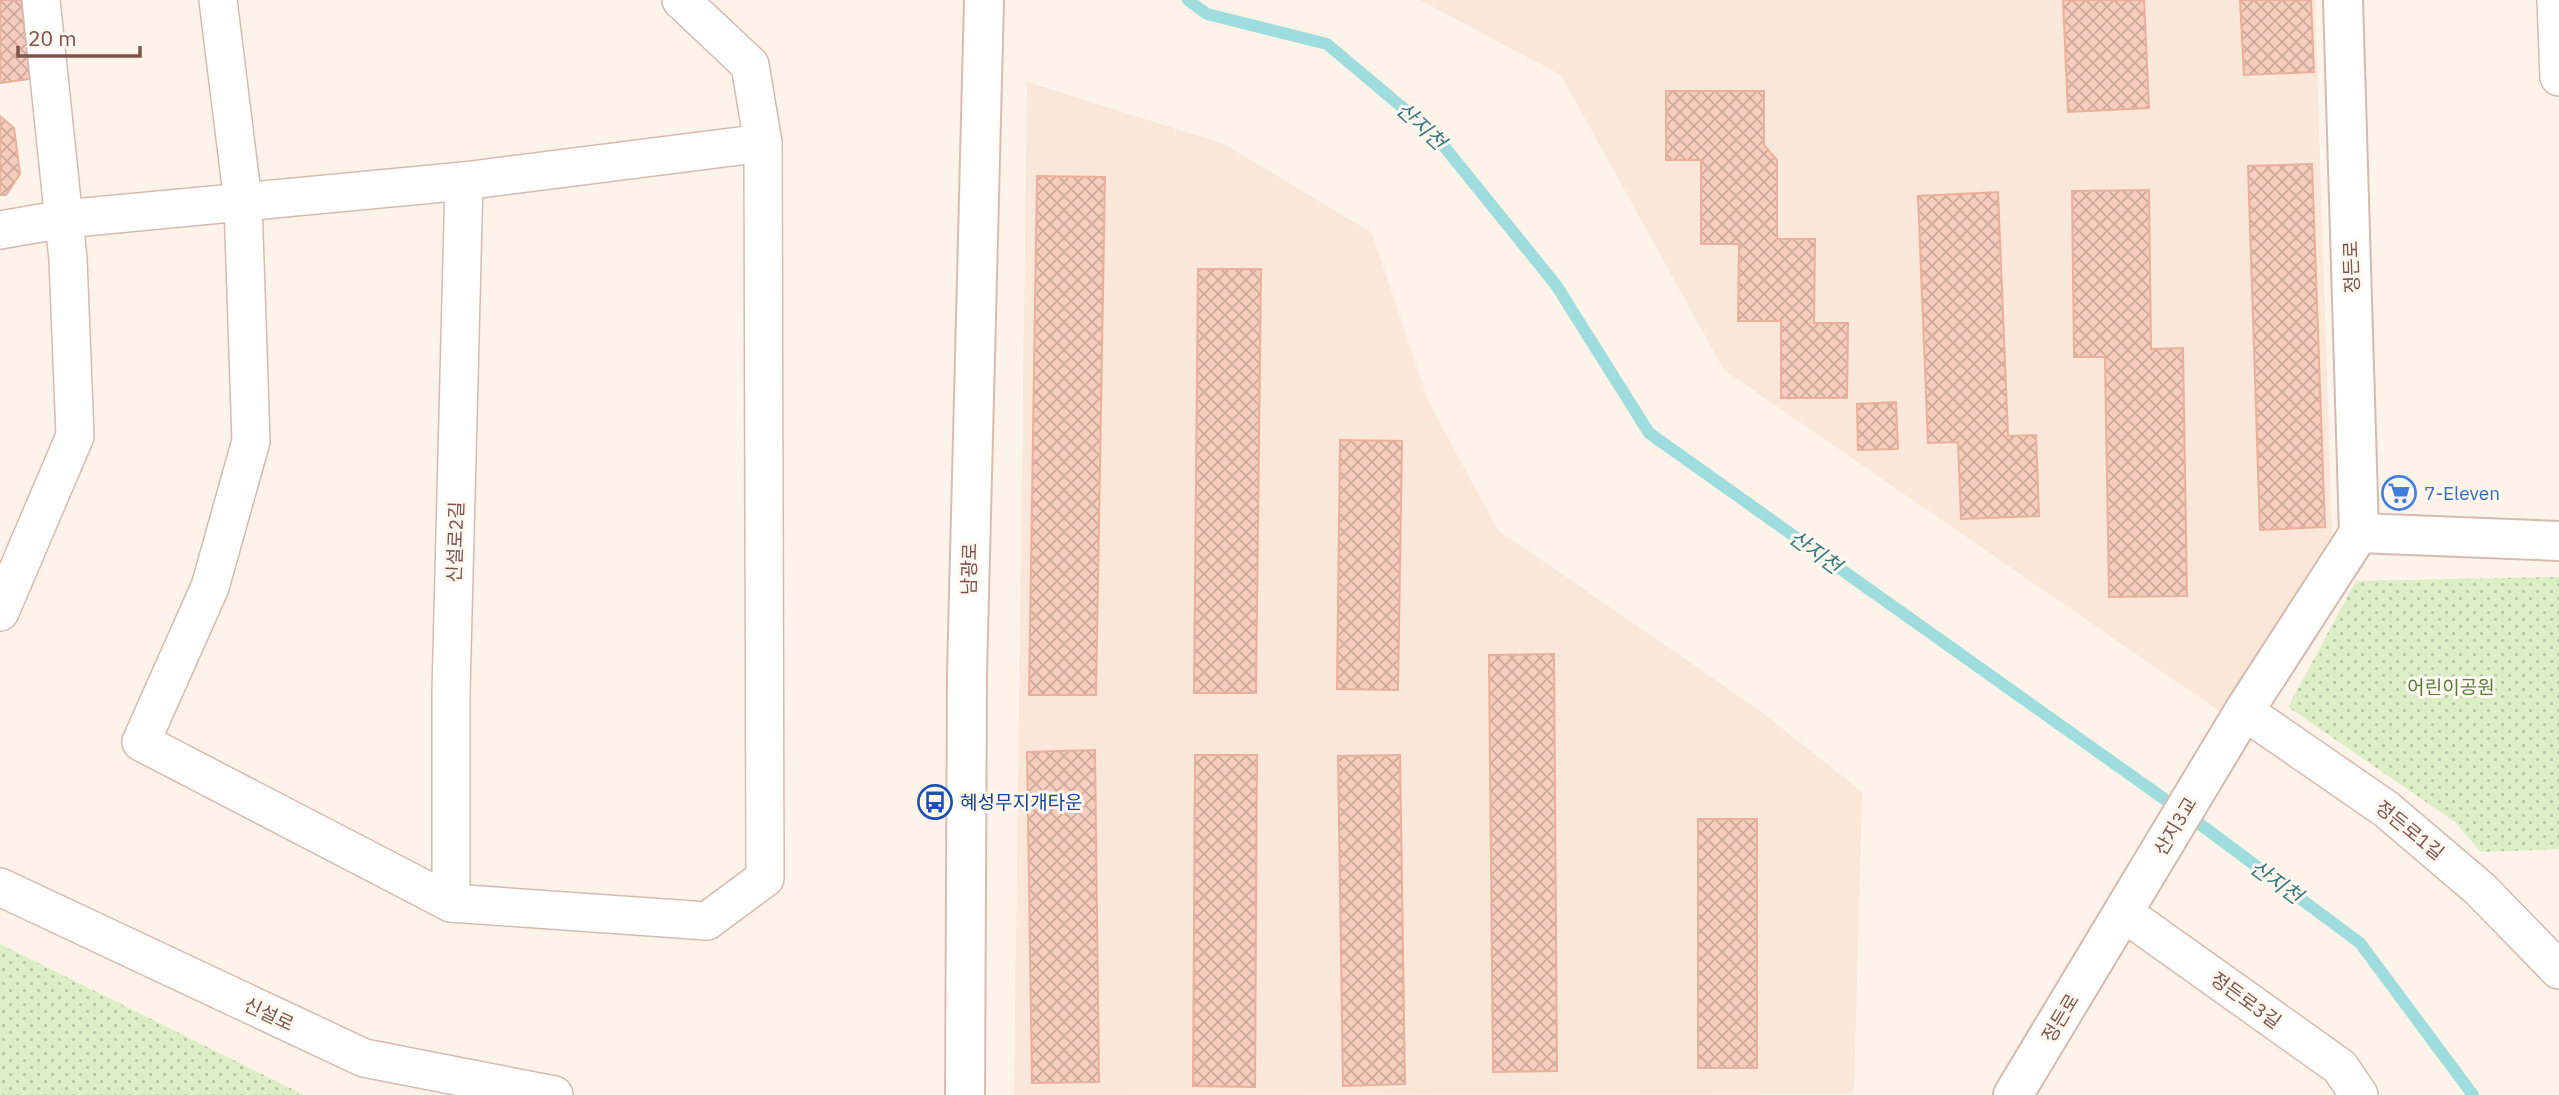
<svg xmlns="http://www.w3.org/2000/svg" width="2559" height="1095" viewBox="0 0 2559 1095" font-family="'IBM Plex Sans','Noto Sans KR',sans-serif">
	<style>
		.residential { fill: #f9e7d9 }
		.park { fill: url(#park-dots) }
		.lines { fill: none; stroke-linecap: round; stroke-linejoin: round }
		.stream { stroke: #9fdcdd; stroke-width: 12 }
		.building { fill: url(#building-cross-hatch); stroke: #ebb09c; stroke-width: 2 }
		.minor-casing { stroke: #d5bbaf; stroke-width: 40 }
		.tertiary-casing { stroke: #d5bbaf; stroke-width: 42 }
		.secondary-casing { stroke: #dabcaf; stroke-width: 42 }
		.minor { stroke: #fff; stroke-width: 37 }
		.tertiary { stroke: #fff; stroke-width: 38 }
		.secondary { stroke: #fff; stroke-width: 38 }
		.labels { text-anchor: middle; stroke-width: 6; stroke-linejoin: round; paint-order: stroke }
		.street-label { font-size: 19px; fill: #7c5449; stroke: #fff8f1 }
		.shop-label { font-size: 19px; fill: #366cbe; stroke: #fff8f1; text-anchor: start }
		.park-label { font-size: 19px; fill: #587c3c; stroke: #fff8f1 }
		.transit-label { font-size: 19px; fill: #164399; stroke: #fff8f1; text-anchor: start }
		.water-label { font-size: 21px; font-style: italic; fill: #38787b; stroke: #fff8f1 }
	</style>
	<defs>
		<pattern id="park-dots" width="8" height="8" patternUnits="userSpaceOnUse" patternTransform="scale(1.75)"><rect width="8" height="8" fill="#dbeec5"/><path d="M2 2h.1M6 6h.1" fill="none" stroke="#b7c3a2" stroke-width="1.8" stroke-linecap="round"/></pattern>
		<pattern id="building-cross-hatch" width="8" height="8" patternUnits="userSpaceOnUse" patternTransform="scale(1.75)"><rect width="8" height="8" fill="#f6cdbe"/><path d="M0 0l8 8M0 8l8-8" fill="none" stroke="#cca99c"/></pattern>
	</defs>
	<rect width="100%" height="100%" fill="#fef3e9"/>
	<!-- residential -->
	<g class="residential">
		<path d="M1420,0H2315L2332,534L2222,713L1724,370L1561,75Z"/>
		<path d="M1027,82L1224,144L1372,233L1429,403L1498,530L1759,710L1862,792L1854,1094L1014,1095Z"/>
	</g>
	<!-- park -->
	<g class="park">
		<path d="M2559,577V849L2481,852L2455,822L2288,707L2356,581Z"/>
		<path d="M0,944L304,1095H0Z"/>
	</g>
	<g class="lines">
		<!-- stream -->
		<path class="stream" d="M1188,0L1207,14L1327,44L1434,134L1556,285L1649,433L2201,825L2360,943L2473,1095"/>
	</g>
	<!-- building -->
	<g class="building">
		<path d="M0,0H21L30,79L0,83Z"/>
		<path d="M2063,0H2144L2149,108L2068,112Z"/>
		<path d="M2240,0H2311L2314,72L2244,75Z"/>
		<path d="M1666,91H1764V145L1777,160V239H1815L1814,323H1848L1847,398H1781V321H1738L1739,244H1701V160H1666Z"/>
		<path d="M0,116L14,128L20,174L6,195H0Z"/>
		<path d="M2312,164L2325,527L2260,530L2248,166Z"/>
		<path d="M1037,176L1105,177L1096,695H1029Z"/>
		<path d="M2149,190L2151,349L2183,348L2187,596L2109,597L2105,357H2074L2072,191Z"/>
		<path d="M1998,192L2008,436L2036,435L2039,516L1961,519L1958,442L1928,443L1918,196Z"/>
		<path d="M1198,269H1261L1256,693H1194Z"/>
		<path d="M1896,402L1898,449L1858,450L1857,404Z"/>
		<path d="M1340,440L1402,441L1398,690L1337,689Z"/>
		<path d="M1554,654L1557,1071L1493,1072L1489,655Z"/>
		<path d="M1095,750L1099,1082L1032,1083L1027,752Z"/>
		<path d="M1195,755H1257L1255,1087L1193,1086Z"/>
		<path d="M1400,755L1405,1084L1343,1086L1338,756Z"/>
		<rect x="1698" y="819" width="59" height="249"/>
	</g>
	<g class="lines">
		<!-- minor casing -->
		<g class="minor-casing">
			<g id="minor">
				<path d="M218,0L243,202L251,441L210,587L141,742L451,903L707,921L765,878L763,143L750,65L681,0"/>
				<path d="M2556,0L2559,77"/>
				<path d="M0,230L64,219L464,181L763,143"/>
				<path d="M0,612L75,436L68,259L41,0"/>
				<path d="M2244,711L2386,809L2480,889L2559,970"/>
				<path d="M0,887L364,1058L554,1095"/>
				<path d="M451,903V692L464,181"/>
				<path d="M2124,913L2340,1067L2359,1095"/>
			</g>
		</g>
		<!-- tertiary casing -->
		<g class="tertiary-casing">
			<g id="tertiary">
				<path d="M2343,0L2359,533"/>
				<path d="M2013,1095L2244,711L2359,533L2559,541"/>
			</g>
		</g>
		<!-- secondary casing -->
		<g class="secondary-casing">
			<path id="secondary" d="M965,1095L967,674L984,0"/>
		</g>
		<!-- minor -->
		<use href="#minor" class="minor"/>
		<!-- tertiary -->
		<use href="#tertiary" class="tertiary"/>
		<!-- secondary -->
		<use href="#secondary" class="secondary"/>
	</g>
	<!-- icons -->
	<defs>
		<g id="supermarket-ring" transform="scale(1.75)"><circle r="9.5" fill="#fff8f1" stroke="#3f7fe0" stroke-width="1.5"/><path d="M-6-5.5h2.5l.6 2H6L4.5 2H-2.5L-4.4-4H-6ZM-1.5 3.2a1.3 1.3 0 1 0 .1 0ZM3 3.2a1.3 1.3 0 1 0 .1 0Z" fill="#3f7fe0"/></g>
		<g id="bus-ring" transform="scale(1.75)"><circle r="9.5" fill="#fff8f1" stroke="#1a4fb4" stroke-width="1.5"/><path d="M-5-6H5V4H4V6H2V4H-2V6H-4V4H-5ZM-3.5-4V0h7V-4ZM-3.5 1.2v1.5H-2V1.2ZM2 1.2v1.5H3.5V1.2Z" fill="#1a4fb4"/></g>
	</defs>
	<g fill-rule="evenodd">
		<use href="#supermarket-ring" x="2399" y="493"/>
		<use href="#bus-ring" x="935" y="802"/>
	</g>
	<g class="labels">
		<!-- street labels -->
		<g class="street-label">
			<text transform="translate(2351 267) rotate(-92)" y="7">정든로</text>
			<text transform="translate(455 542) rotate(-88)" y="7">신설로2길</text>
			<text transform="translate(969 569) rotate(-89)" y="7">남광로</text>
			<text transform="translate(2175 826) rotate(-59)" y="7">산지3교</text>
			<text transform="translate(2410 830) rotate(39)" y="7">정든로1길</text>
			<text transform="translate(2246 1000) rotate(36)" y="7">정든로3길</text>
			<text transform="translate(269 1014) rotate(25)" y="7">신설로</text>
			<text transform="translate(2060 1018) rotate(-59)" y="7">정든로</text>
		</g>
		<!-- shop labels -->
		<g class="shop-label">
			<text x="2424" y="500">7-Eleven</text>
		</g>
		<!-- park labels -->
		<g class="park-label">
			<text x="2451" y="694">어린이공원</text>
		</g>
		<!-- transit labels -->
		<g class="transit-label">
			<text x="960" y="809">혜성무지개타운</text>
		</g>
		<!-- water labels -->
		<g class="water-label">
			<text transform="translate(1421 126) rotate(43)" y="7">산지천</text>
			<text transform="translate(1815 552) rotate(36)" y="7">산지천</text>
			<text transform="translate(2276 882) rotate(36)" y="7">산지천</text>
		</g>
	</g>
	<!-- scale -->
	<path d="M18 46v10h122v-10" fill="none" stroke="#7c5449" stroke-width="3.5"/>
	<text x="28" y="46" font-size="21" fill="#7c5449" stroke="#fff8f1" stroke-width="5" paint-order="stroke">20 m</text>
</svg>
